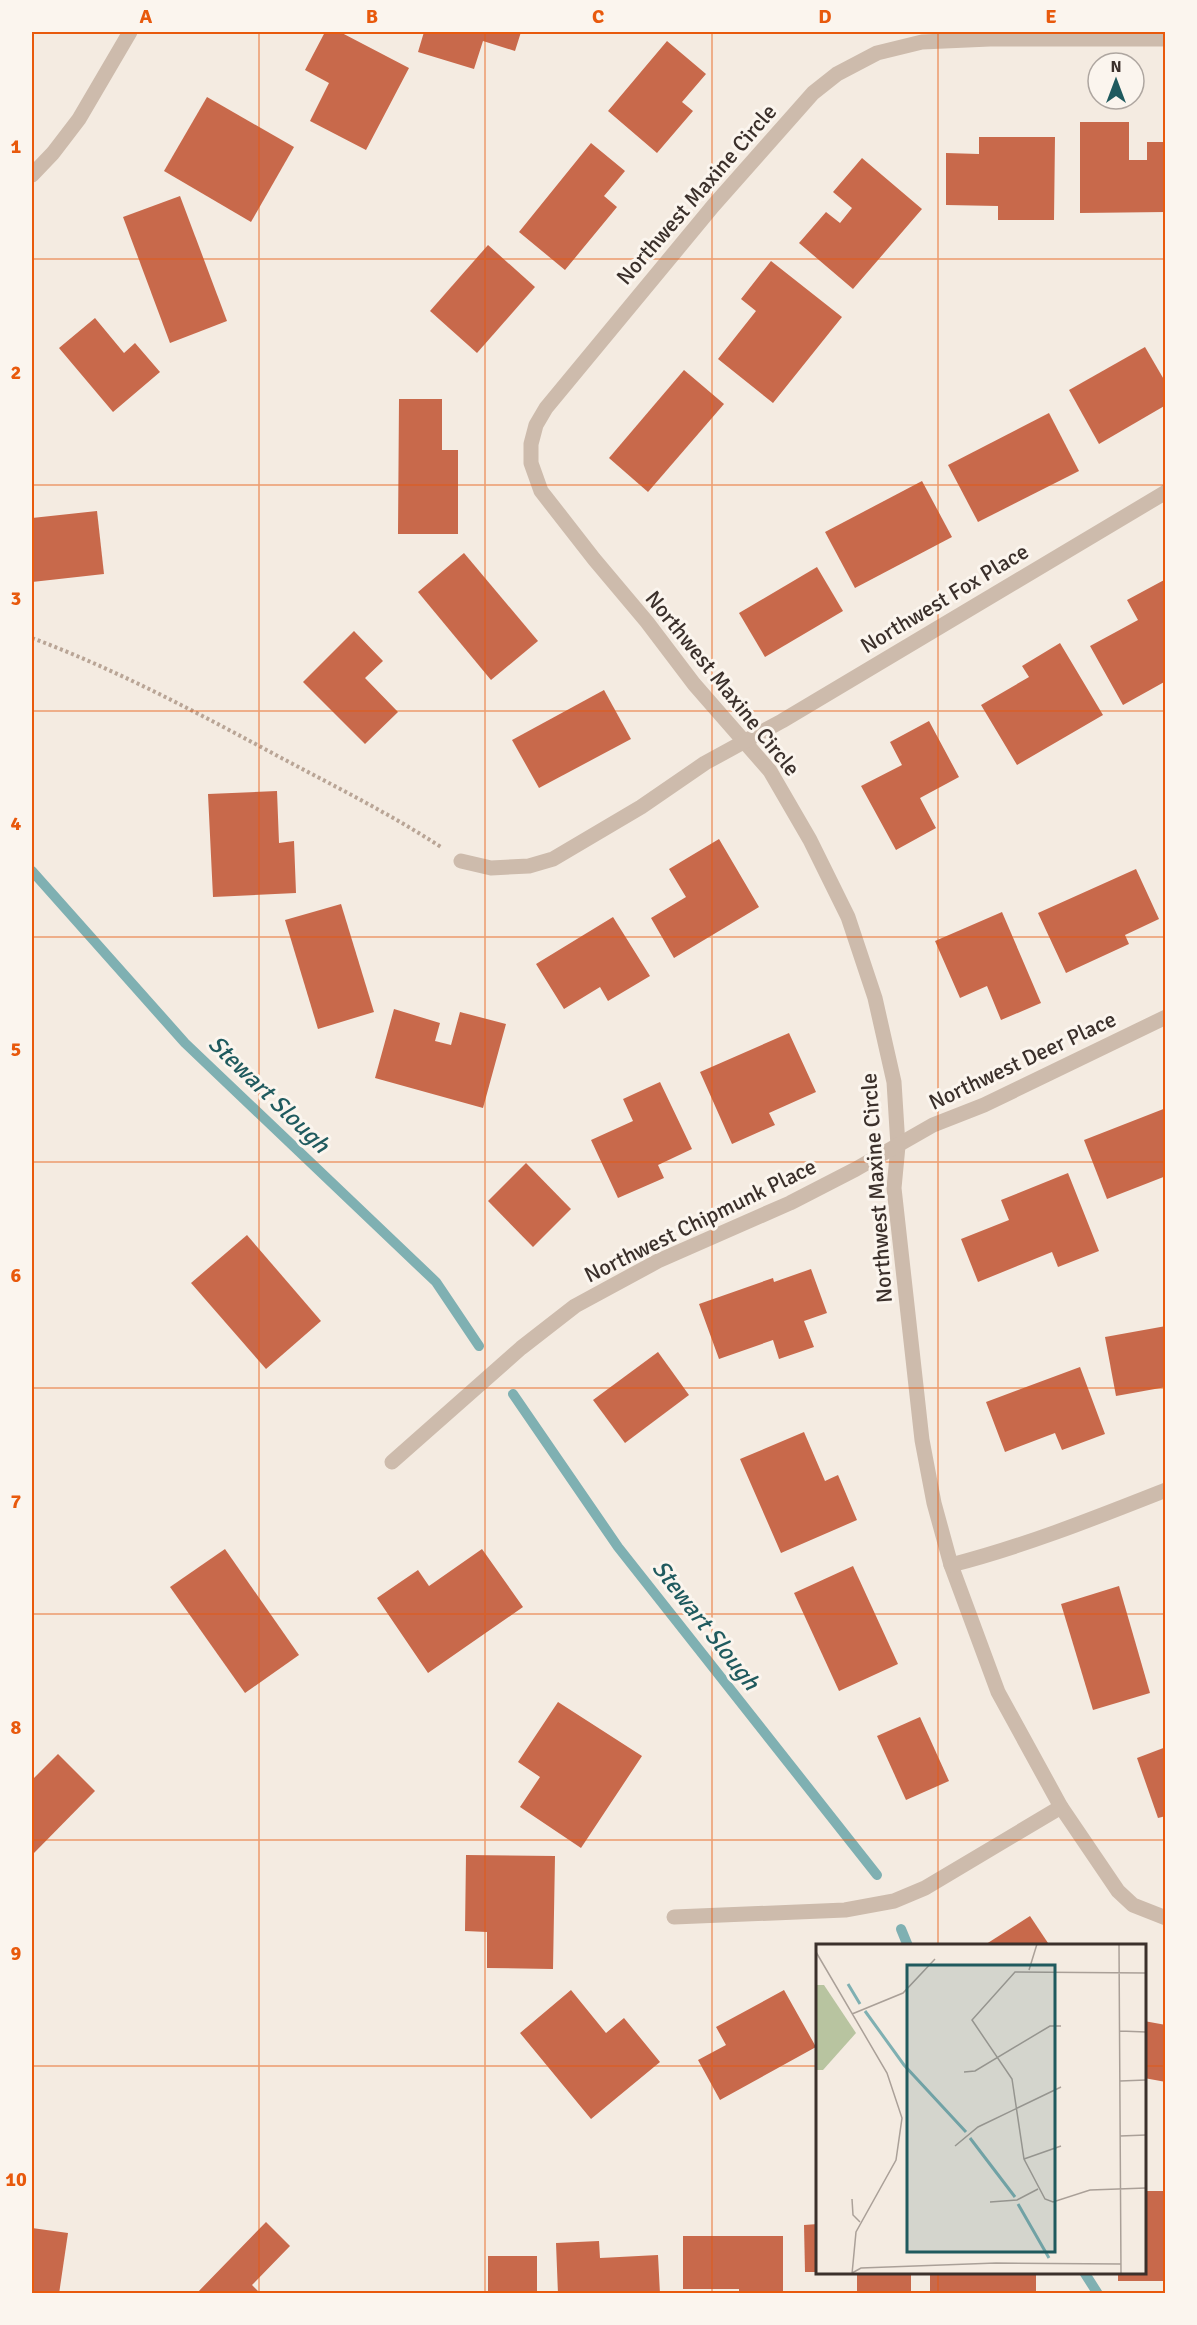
<svg xmlns="http://www.w3.org/2000/svg" width="1197" height="2325" viewBox="0 0 1197 2325" font-family="Signika,sans-serif">
	<style>
		.lines { fill: none; stroke-linecap: round; stroke-linejoin: round }
		.stream { stroke: #7fb0b2; stroke-width: 10 }
		.building { fill: #c8694b }
		.path { stroke: #b9a596; stroke-width: 4; stroke-dasharray: 3 3; stroke-linecap: butt }
		.minor { stroke: #cdbbac; stroke-width: 15 }
		.grid { fill: none; stroke: #e8590c; stroke-width: 1.5; stroke-opacity: 0.55 }
		.labels { text-anchor: middle; stroke-width: 6; stroke-linejoin: round; paint-order: stroke }
		.street-label { font-size: 22px; fill: #3b302b; stroke: #fbf5ee }
		.water-label { font-size: 24px; font-style: italic; fill: #1f5a5e; stroke: #fbf5ee }
		.inset-river { fill: none; stroke: #7fb0b2; stroke-width: 3 }
		.inset-road { fill: none; stroke: #aaa098; stroke-width: 1.5 }
		.view { fill: #1f5a5e; fill-opacity: 0.15; stroke: #1f5a5e; stroke-width: 3 }
		.inset-edge { fill: none; stroke: #3b302b; stroke-width: 3 }
		.neatline { fill: none; stroke: #e8590c; stroke-width: 2 }
		.grid-label { font-size: 20px; text-anchor: middle; font-weight: bold; fill: #e8590c }
	</style>
	<rect width="100%" height="100%" fill="#f4ebe1"/>
	<g class="lines">
		<!-- stream -->
		<g class="stream">
			<path d="M32,871L185,1043L436,1282L479,1346"/>
			<path d="M513,1394L618,1547L877,1875"/>
			<path d="M901,1929L908,1946"/>
			<path d="M1084,2272L1098,2294"/>
		</g>
	</g>
	<!-- building -->
	<g class="building">
		<path d="M325,32H340L409,68L366,150L310,121L329,83L305,70Z"/>
		<path d="M424,32H521L515,51L483,41L474,69L418,52Z"/>
		<path d="M667,41L706,74L682,102L693,111L657,153L608,111Z"/>
		<path d="M207,97L294,147L251,222L164,171Z"/>
		<path d="M1080,122H1129V160H1147V142H1166V212L1080,213Z"/>
		<path d="M979,137H1055L1054,220H998V206L946,205V153L979,154Z"/>
		<path d="M591,143L625,171L604,196L617,207L565,270L519,232Z"/>
		<path d="M862,158L922,209L853,289L799,243L826,212L840,223L852,208L833,192Z"/>
		<path d="M180,196L227,321L170,343L123,217Z"/>
		<path d="M488,245L535,287L477,353L430,311Z"/>
		<path d="M771,261L842,317L773,403L718,359L756,311L741,299Z"/>
		<path d="M95,318L124,353L135,343L160,372L113,412L59,348Z"/>
		<path d="M1145,347L1166,383V405L1099,444L1069,390Z"/>
		<path d="M684,370L724,404L648,492L609,458Z"/>
		<path d="M399,399H442V450H458V534H398Z"/>
		<path d="M1049,413L1079,471L978,522L948,465Z"/>
		<path d="M922,481L952,537L855,588L825,532Z"/>
		<path d="M97,511L104,574L32,582V518Z"/>
		<path d="M464,553L538,641L491,680L418,592Z"/>
		<path d="M817,567L843,611L765,657L739,613Z"/>
		<path d="M1166,579V681L1123,705L1090,646L1138,620L1127,600Z"/>
		<path d="M354,631L383,661L365,678L398,712L365,744L303,682Z"/>
		<path d="M1060,643L1103,715L1017,765L981,705L1029,677L1022,666Z"/>
		<path d="M604,690L631,739L539,788L512,740Z"/>
		<path d="M929,721L959,777L920,798L936,828L896,850L861,786L902,765L890,742Z"/>
		<path d="M277,791L279,843L294,841L296,893L213,897L208,794Z"/>
		<path d="M719,839L759,907L674,958L651,918L686,897L669,869Z"/>
		<path d="M1136,869L1159,919L1125,935L1129,944L1066,973L1038,913Z"/>
		<path d="M341,904L374,1012L318,1029L285,920Z"/>
		<path d="M1002,912L1041,1003L1001,1020L987,986L960,998L935,941Z"/>
		<path d="M613,917L650,976L608,1001L600,987L564,1009L536,964Z"/>
		<path d="M394,1009L440,1023L435,1041L451,1045L460,1012L506,1024L483,1108L375,1078Z"/>
		<path d="M789,1033L816,1092L769,1113L775,1125L732,1144L700,1072Z"/>
		<path d="M660,1082L692,1149L658,1165L664,1178L618,1198L591,1140L633,1121L623,1099Z"/>
		<path d="M1166,1108V1176L1107,1199L1084,1140Z"/>
		<path d="M526,1163L571,1209L533,1247L488,1201Z"/>
		<path d="M1068,1173L1099,1251L1058,1267L1052,1252L978,1282L961,1239L1009,1220L1001,1200Z"/>
		<path d="M247,1235L321,1321L266,1369L191,1283Z"/>
		<path d="M811,1269L827,1313L804,1321L814,1347L779,1359L773,1340L719,1359L699,1304L773,1278L774,1282Z"/>
		<path d="M1166,1326V1387L1116,1396L1105,1337Z"/>
		<path d="M658,1352L689,1395L625,1443L593,1400Z"/>
		<path d="M1080,1367L1105,1434L1062,1450L1055,1433L1005,1452L986,1402Z"/>
		<path d="M804,1432L825,1481L838,1475L857,1520L781,1553L740,1459Z"/>
		<path d="M225,1549L299,1655L245,1693L170,1587Z"/>
		<path d="M482,1549L523,1607L428,1673L377,1598L418,1570L429,1586Z"/>
		<path d="M853,1566L898,1664L839,1691L794,1593Z"/>
		<path d="M1119,1586L1150,1693L1093,1710L1061,1604Z"/>
		<path d="M558,1702L642,1756L581,1848L520,1807L540,1777L518,1762Z"/>
		<path d="M920,1717L949,1781L906,1800L877,1736Z"/>
		<path d="M1166,1747V1816L1158,1818L1137,1758Z"/>
		<path d="M58,1754L95,1791L32,1855V1780Z"/>
		<path d="M466,1855L555,1856L553,1969L487,1968V1932L465,1931Z"/>
		<path d="M1030,1916L1050,1946H983Z"/>
		<path d="M571,1990L606,2033L624,2018L660,2062L591,2119L520,2033Z"/>
		<path d="M784,1990L816,2047L720,2100L698,2060L726,2045L716,2027Z"/>
		<path d="M1144,2021L1166,2025V2082L1144,2078Z"/>
		<path d="M1144,2191H1166V2281H1118V2272H1144Z"/>
		<path d="M266,2222L290,2246L252,2285L261,2294H196Z"/>
		<path d="M818,2224V2272H805L804,2225Z"/>
		<path d="M32,2228L68,2233L59,2294H32Z"/>
		<path d="M683,2236H783V2294H739V2289H683Z"/>
		<path d="M599,2241L600,2258L658,2255L660,2294H558L556,2243Z"/>
		<rect x="488" y="2256" width="49" height="38"/>
		<rect x="857" y="2272" width="54" height="22"/>
		<rect x="930" y="2272" width="106" height="22"/>
	</g>
	<g class="lines">
		<!-- path -->
		<path class="path" d="M32,638C115,669 196,712 274,754C330,784 387,812 441,847"/>
		<!-- minor -->
		<g class="minor">
			<path d="M1166,39H990L922,42L877,53L837,74L813,93L713,206L546,408L536,425L531,444V463L541,491L594,559L647,622L694,684L770,771L810,840L848,917L875,998L894,1082L898,1146L894,1188L922,1440L934,1503L951,1565L998,1692L1061,1807L1118,1891L1133,1905L1166,1918"/>
			<path d="M32,175L53,153L79,119L130,32"/>
			<path d="M461,861L491,868L529,866L553,859L641,807L705,763L782,721L1166,492"/>
			<path d="M392,1462L521,1348L575,1306L658,1261L790,1203L856,1169L933,1125L984,1105L1166,1017"/>
			<path d="M951,1565C1025,1546 1095,1518 1166,1490"/>
			<path d="M674,1917L845,1910L894,1901L925,1888L1061,1807"/>
		</g>
	</g>
	<!-- grid -->
	<path class="grid" d="M259,32V2294M485,32V2294M712,32V2294M938,32V1946M32,259H1166M32,485H1166M32,711H1166M32,937H1166M32,1162H1166M32,1388H1166M32,1614H1166M32,1840H1166M32,2066H818M1144,2066H1166M938,2272V2294"/>
	<g class="labels">
		<!-- street labels -->
		<g class="street-label">
			<text transform="translate(696 194) rotate(-49)" y="8">Northwest Maxine Circle</text>
			<text transform="translate(944 598) rotate(-31)" y="8">Northwest Fox Place</text>
			<text transform="translate(723 683) rotate(51)" y="8">Northwest Maxine Circle</text>
			<text transform="translate(1022 1060) rotate(-25)" y="8">Northwest Deer Place</text>
			<text transform="translate(876 1188) rotate(-94)" y="8">Northwest Maxine Circle</text>
			<text transform="translate(700 1220) rotate(-26)" y="8">Northwest Chipmunk Place</text>
		</g>
		<!-- water labels -->
		<g class="water-label">
			<text transform="translate(269 1094) rotate(44)" y="8">Stewart Slough</text>
			<text transform="translate(706 1625) rotate(52)" y="8">Stewart Slough</text>
		</g>
	</g>
	<!-- overview -->
	<g transform="translate(816 1944)">
		<rect width="330" height="330" fill="#f4ebe1"/>
		<path d="M0,41H8L40,89L7,126H0Z" fill="#b8c4a0"/>
		<path class="inset-river" d="M32,40L44,60M49,67L88,121L150,188M154,194L199,253M202,260L233,314"/>
		<path class="inset-road" d="M303,0L305,330M0,8L71,129L86,174L80,216L40,288L36,330M213,26L221,0M330,29L199,28L156,76L196,135L208,215L229,255L237,258L274,246L330,244M36,70L87,49L119,15M304,87L330,88M148,128L159,127L234,82H245M304,137L330,136M304,192L330,191M139,202L162,183L245,143M208,215L245,202M36,255L37,271L44,278M174,258L201,256L222,245M36,329L45,324L180,319L305,320"/>
		<path class="view" d="M91,21H239V308H91Z"/>
		<rect width="330" height="330" class="inset-edge"/>
	</g>
	<!-- border -->
	<rect width="1197" height="2325" fill="none" stroke="#fbf5ee" stroke-width="66"/>
	<!-- north arrow -->
	<g transform="translate(1116 81)"><circle r="28" fill="#fbf5ee" stroke="#aea6a0" stroke-width="1.5"/>
	<path d="M0-4.5L10 22L0 15L-10 22Z" fill="#1f5a5e"/>
	<text y="-9" font-size="16" font-weight="bold" text-anchor="middle" fill="#3b302b">N</text>
	</g>
	<rect x="33" y="33" width="1131" height="2259" class="neatline"/>
	<g class="grid-label">
		<text x="146" y="23">A</text>
		<text x="372" y="23">B</text>
		<text x="598" y="23">C</text>
		<text x="825" y="23">D</text>
		<text x="1051" y="23">E</text>
		<text x="16" y="153">1</text>
		<text x="16" y="379">2</text>
		<text x="16" y="605">3</text>
		<text x="16" y="830">4</text>
		<text x="16" y="1056">5</text>
		<text x="16" y="1282">6</text>
		<text x="16" y="1508">7</text>
		<text x="16" y="1734">8</text>
		<text x="16" y="1960">9</text>
		<text x="16" y="2186">10</text>
	</g>
</svg>
